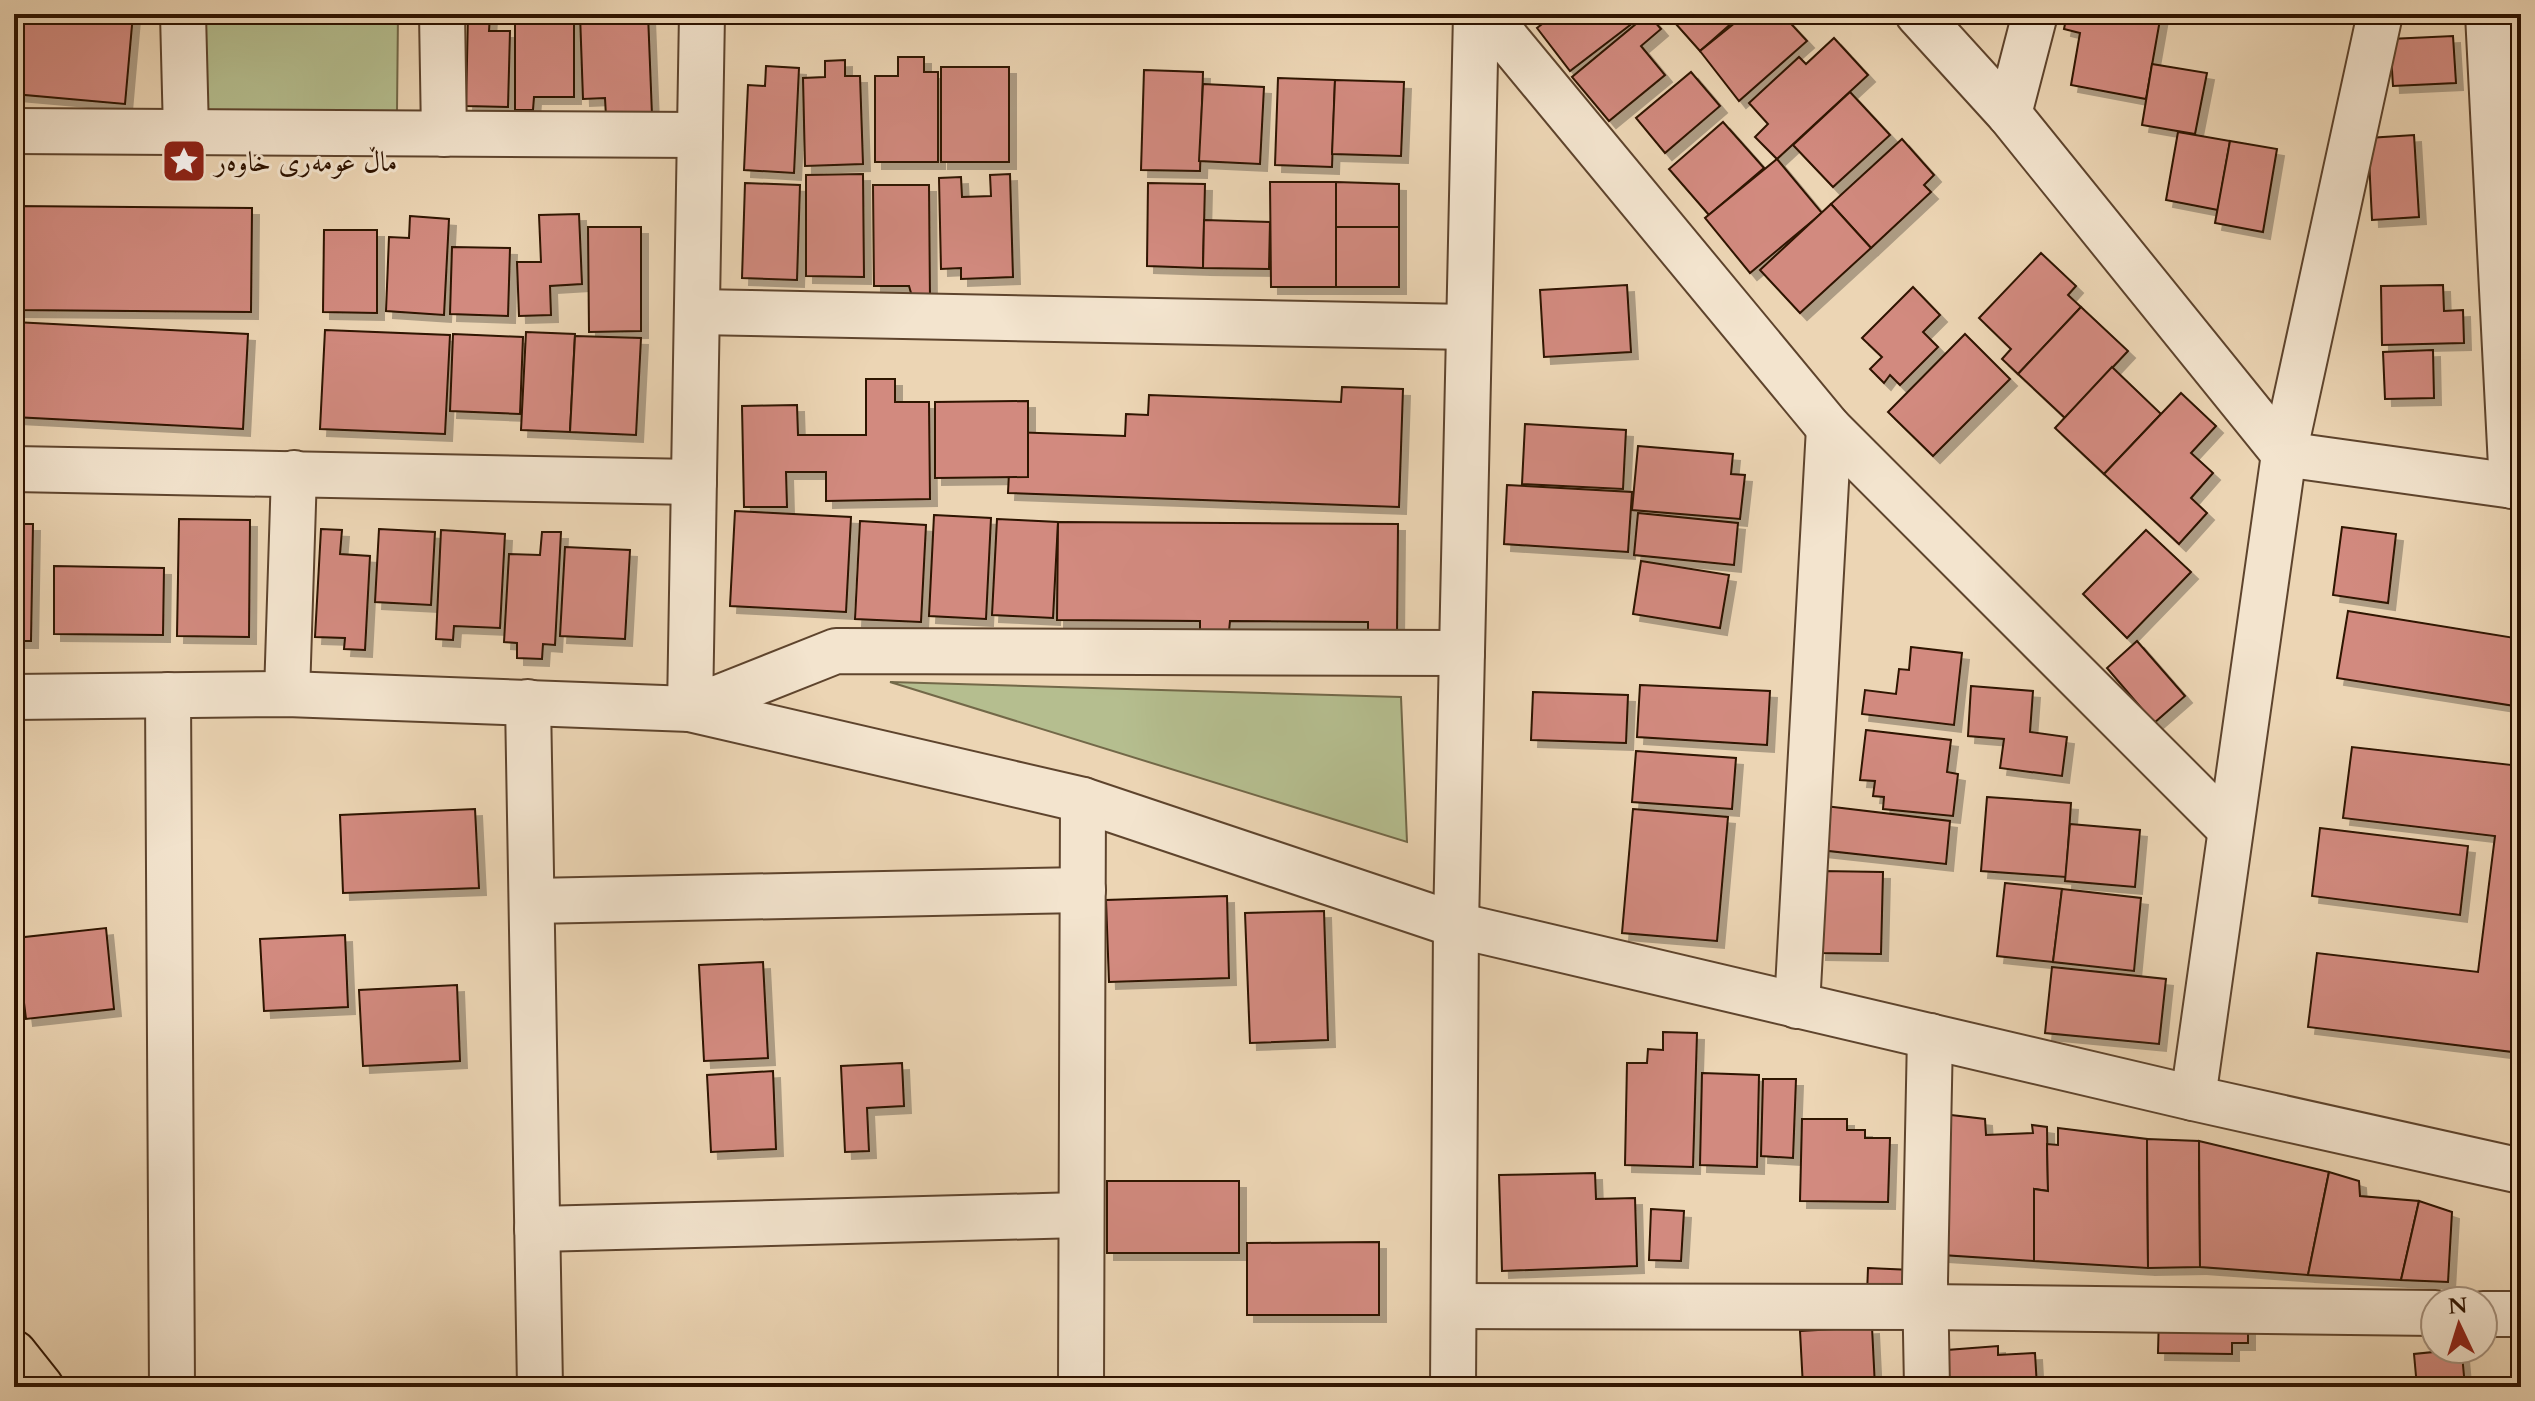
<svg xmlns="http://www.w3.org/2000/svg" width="2535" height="1401" viewBox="0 0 2535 1401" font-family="Cardo,Amiri,serif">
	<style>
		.green { fill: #b5be8f; stroke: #726848; stroke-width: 2 }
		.building { fill: #d28a7f; stroke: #2e1300; stroke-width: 2; filter: url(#shadow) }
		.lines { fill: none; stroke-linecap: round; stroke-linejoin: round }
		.minor-casing { stroke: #5e442d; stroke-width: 48 }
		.major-casing { stroke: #2e1300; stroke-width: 48 }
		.minor { stroke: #f3e4ce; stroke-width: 44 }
		.major { stroke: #ecd5b4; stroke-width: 44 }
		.labels { text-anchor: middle; stroke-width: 6; stroke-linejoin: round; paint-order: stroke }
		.poi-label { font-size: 28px; fill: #2e1300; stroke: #f3e4ce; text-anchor: start }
	</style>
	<defs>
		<filter id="shadow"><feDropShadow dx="7" dy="7" stdDeviation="0" flood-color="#0004"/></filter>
	</defs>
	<rect width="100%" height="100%" fill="#ecd5b4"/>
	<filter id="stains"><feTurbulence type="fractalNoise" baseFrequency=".0025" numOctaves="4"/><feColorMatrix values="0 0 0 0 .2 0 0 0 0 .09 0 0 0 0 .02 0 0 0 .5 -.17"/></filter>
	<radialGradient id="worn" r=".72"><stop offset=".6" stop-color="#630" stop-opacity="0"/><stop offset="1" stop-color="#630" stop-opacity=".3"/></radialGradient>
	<!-- green -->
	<g class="green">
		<path d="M199,14H398L397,111L198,114Z"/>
		<path d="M890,682L1401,697L1407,842Z"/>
	</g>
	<!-- building -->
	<g class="building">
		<path d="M14,14H133L125,104L14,94Z"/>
		<path d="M468,14H490L489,31H510L508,107L466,106Z"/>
		<path d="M515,14H574V97H534L533,110H515Z"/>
		<path d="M580,14H648L652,115L606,117L605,98L583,99Z"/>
		<path d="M1555,14H1635L1638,19L1570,71L1537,28Z"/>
		<path d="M1648,14L1661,29L1641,46L1665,75L1609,121L1572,77Z"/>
		<path d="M1667,14H1742L1700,51Z"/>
		<path d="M1746,14H1782L1807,41L1739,101L1700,51Z"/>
		<path d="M2067,14H2161L2146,99L2071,85L2080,33L2064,29Z"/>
		<path d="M2453,36L2456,83L2393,86L2390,39Z"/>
		<path d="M1834,38L1868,75L1777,159L1755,137L1768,124L1749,103L1799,57L1806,64Z"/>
		<path d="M898,57H924V72H938V162H875V76H898Z"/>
		<path d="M845,60V76H860L863,164L805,166L803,78L825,77V61Z"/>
		<path d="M2152,64L2207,73L2195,134L2142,125Z"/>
		<path d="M766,66L799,68L794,173L744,170L748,85L765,86Z"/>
		<rect x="941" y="67" width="68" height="95"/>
		<path d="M1144,70L1203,72L1200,171L1141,170Z"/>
		<path d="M1691,72L1720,106L1665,153L1636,118Z"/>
		<path d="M1278,78L1335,80L1332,167L1275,165Z"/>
		<path d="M1335,80L1404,82L1401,156L1332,154Z"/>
		<path d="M2521,82V158L2505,159L2502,83Z"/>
		<path d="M1203,84L1264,87L1260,164L1199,161Z"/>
		<path d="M1850,92L1890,135L1833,187L1793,145Z"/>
		<path d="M1723,122L1764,168L1709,215L1669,169Z"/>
		<path d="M2178,132L2230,141L2218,210L2166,200Z"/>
		<path d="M2414,135L2419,217L2372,220L2368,138Z"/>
		<path d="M1902,139L1934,175L1924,185L1931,192L1871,248L1831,204Z"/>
		<path d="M2230,141L2277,149L2263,232L2215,223Z"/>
		<path d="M1777,159L1822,213L1750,273L1705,218Z"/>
		<path d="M863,174L864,277L806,276V175Z"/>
		<path d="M1010,174L1013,277L961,279V268L941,269L939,178L961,177L962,197L991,196L990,175Z"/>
		<path d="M1270,182H1336V287H1271Z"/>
		<path d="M1336,182L1399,184V227H1336Z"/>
		<path d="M745,183L800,185L797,280L742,278Z"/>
		<path d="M1148,183L1205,184L1203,268L1147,266Z"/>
		<path d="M873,185H929L930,300H913L909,286H874Z"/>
		<path d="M1831,204L1871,248L1800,313L1760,270Z"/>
		<path d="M14,206L252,208L251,312L14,310Z"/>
		<path d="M579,214L582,284L550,286L551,315L519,316L517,262H541L539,215Z"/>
		<path d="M410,216L449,219L444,315L386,311L389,237L409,238Z"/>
		<path d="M1204,220L1270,222L1269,269L1203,268Z"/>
		<path d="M588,227H641V331L589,332Z"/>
		<rect x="1336" y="227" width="63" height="60"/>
		<path d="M324,230H377V313L323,312Z"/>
		<path d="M452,247L510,248L508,316L450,314Z"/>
		<path d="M2041,253L2076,286L2068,295L2081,307L2018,374L2002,359L2011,349L1979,318Z"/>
		<path d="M1627,285L1631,352L1544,357L1540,290Z"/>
		<path d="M2443,285L2444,311L2463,310L2464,343L2382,345L2381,286Z"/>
		<path d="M1913,287L1940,315L1923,332L1938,347L1900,385L1890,375L1884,383L1870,369L1882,357L1862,338Z"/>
		<path d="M2081,307L2128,351L2065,418L2018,374Z"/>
		<path d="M14,322L248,334L243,429L14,417Z"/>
		<path d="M325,330L450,335L445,434L320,429Z"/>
		<path d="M526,332L575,334L570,432L521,430Z"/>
		<path d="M453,334L523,337L520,414L450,411Z"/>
		<path d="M1965,334L2010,379L1933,456L1888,412Z"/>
		<path d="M575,336L641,338L636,435L570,432Z"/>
		<path d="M2433,350L2434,398L2385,399L2383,352Z"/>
		<path d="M2112,367L2161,414L2104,474L2055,428Z"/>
		<path d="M866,379H895V402H929L930,499L826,501V472H786L787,507H744L742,406L797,405L798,435H866Z"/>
		<path d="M1342,387L1403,389L1399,507L1008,493L1011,432L1125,436L1126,414L1148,415L1149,395L1341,402Z"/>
		<path d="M2181,393L2216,426L2191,453L2213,473L2191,498L2207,513L2179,544L2104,474Z"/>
		<path d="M1028,401V477L935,478V402Z"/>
		<path d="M1525,424L1626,430L1623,489L1522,484Z"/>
		<path d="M1638,446L1733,454L1731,474L1745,475L1740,519L1632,510Z"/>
		<path d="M1507,485L1632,492L1628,552L1504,544Z"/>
		<path d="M735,511L851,517L846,612L730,606Z"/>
		<path d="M1638,513L1738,523L1734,565L1634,555Z"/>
		<path d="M934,515L991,518L986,619L929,616Z"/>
		<path d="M179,519L250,520L249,637L177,636Z"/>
		<path d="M997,519L1058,522L1053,618L992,615Z"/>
		<path d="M860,521L926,525L921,622L855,619Z"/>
		<path d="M1058,522L1398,524L1397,636H1368V622L1230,621L1229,631H1200V621L1057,620Z"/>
		<path d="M14,524H33L31,641H14Z"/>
		<path d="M2342,527L2396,534L2388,603L2333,595Z"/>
		<path d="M321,529L342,530L340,554L370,556L365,650L344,649L345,638L315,637Z"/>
		<path d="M379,529L435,532L431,605L375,602Z"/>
		<path d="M441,530L505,534L500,628L454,626L453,640L436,639Z"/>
		<path d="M2146,530L2191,572L2127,638L2083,594Z"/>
		<path d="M542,532H561L555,645L543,644L542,659L517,658V643L504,642L509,554L540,555Z"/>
		<path d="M565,547L630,550L625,639L560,636Z"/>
		<path d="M1641,561L1729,575L1720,628L1633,614Z"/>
		<path d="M54,566L164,568L163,635L54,634Z"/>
		<path d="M2348,611L2521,639V707L2337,678Z"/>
		<path d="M2137,641L2185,696L2154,723L2107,668Z"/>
		<path d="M1911,647L1962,653L1954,725L1862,714L1865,690L1896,694L1899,669L1909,670Z"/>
		<path d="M1640,685L1770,691L1767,745L1637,737Z"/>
		<path d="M1971,686L2033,691L2030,732L2067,737L2062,776L2000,768L2004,739L1968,736Z"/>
		<path d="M1533,692L1628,695L1626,743L1531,740Z"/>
		<path d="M2515,725L2521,726V1053L2308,1027L2317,953L2478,972L2495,836L2343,818L2352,747L2511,765Z"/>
		<path d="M1866,730L1951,740L1947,772L1958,774L1953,816L1883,809L1884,797L1873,796L1875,781L1860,780Z"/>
		<path d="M1636,751L1736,758L1732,809L1632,802Z"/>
		<path d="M1987,797L2071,803L2066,877L1981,871Z"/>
		<path d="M1825,806L1950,821L1946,864L1820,850Z"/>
		<path d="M475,809L479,888L343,893L340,815Z"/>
		<path d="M1633,809L1728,817L1717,941L1622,933Z"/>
		<path d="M2070,824L2140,830L2135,887L2065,881Z"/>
		<path d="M2320,828L2468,846L2460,915L2312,896Z"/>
		<path d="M1821,871L1883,872L1881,954L1819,953Z"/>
		<path d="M2005,883L2062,889L2053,962L1997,956Z"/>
		<path d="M2062,889L2141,898L2134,971L2053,962Z"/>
		<path d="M1227,896L1229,978L1109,982L1106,900Z"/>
		<path d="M1324,911L1328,1040L1250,1043L1245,913Z"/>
		<path d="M106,928L114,1009L26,1019L16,938Z"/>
		<path d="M345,935L348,1007L264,1011L260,939Z"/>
		<path d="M763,962L768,1058L704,1061L699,965Z"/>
		<path d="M2052,967L2166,979L2159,1044L2045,1033Z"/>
		<path d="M457,985L460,1061L363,1066L359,990Z"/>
		<path d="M1663,1032L1697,1033L1693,1167L1625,1165L1627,1063H1647L1648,1049L1663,1050Z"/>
		<path d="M902,1063L904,1106L867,1108L869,1151L845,1152L841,1066Z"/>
		<path d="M773,1071L776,1149L711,1152L707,1075Z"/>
		<path d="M1702,1073L1759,1075L1757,1167L1700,1165Z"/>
		<path d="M1763,1079H1796L1793,1158L1761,1156Z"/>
		<path d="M1951,1115L1985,1119L1986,1135L2033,1133L2032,1125L2047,1127L2048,1191L2034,1189V1261L1942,1255Z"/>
		<path d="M1802,1119H1847V1130H1865V1138H1890L1888,1202L1800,1201Z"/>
		<path d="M2058,1128L2147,1139L2148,1268L2034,1261V1189L2048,1191L2047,1144L2058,1145Z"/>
		<path d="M2147,1139L2199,1141L2200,1267L2148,1268Z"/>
		<path d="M2199,1141L2329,1172L2308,1275L2200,1267Z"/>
		<path d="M2329,1172L2359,1181L2360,1196L2419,1201L2401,1280L2308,1275Z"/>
		<path d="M1595,1173L1596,1199L1635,1198L1637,1266L1502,1271L1499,1175Z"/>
		<rect x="1107" y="1181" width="132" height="72"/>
		<path d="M2419,1201L2452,1212L2448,1282L2401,1280Z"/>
		<path d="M1651,1209L1684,1211L1681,1261L1649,1260Z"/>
		<path d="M1379,1242V1315H1247V1243Z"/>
		<path d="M1868,1268L1912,1270L1911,1296L1867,1294Z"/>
		<path d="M2159,1314L2248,1316V1343H2232V1354L2158,1353Z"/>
		<path d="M1872,1327L1875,1387H1803L1800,1331Z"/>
		<path d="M2433,1342H2435V1349H2454L2455,1354H2462L2465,1387H2417L2414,1354L2433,1352Z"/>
		<path d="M1998,1346V1355L2035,1353L2037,1387H1950L1947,1350Z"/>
		<rect x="1108" y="1378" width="132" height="9"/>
	</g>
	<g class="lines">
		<!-- minor casing -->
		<g class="minor-casing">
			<g id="minor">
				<path d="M183,14L186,132"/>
				<path d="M442,14L444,134"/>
				<path d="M702,14L690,709L836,651L1462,653"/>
				<path d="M1486,14L1829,428L2230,829"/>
				<path d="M1918,14L2009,114L2284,454L2521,487"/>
				<path d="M2488,14L2512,486"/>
				<path d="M2009,114L2035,14"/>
				<path d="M14,131L700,135"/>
				<path d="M697,312L1469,327"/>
				<path d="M14,469L694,482"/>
				<path d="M287,694L294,473"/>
				<path d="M168,695L172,1387"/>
				<path d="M14,697L287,694L690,709L1083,800L1456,925L2193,1098L2521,1171"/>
				<path d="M528,702L540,1387"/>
				<path d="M532,901L1083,890"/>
				<path d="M1797,1006L1829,428"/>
				<path d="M2193,1098L2284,454L2380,14"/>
				<path d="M537,1229L1080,1215"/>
				<path d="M1454,1306L1925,1307L2435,1313"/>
				<path d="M2483,1314H2521"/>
				<path d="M1081,1387L1083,800"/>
				<path d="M1453,1387L1456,925L1476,14"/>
				<path d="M1927,1387L1925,1281L1930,1036"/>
			</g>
		</g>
		<!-- major casing -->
		<g class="major-casing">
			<path id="major" d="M14,1353L41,1387"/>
		</g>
		<!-- minor -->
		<use href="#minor" class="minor"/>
		<!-- major -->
		<use href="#major" class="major"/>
	</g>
	<!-- icons -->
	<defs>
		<g id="sight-square" transform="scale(2.3)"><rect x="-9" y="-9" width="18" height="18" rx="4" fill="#8f2418" stroke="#f3e4ce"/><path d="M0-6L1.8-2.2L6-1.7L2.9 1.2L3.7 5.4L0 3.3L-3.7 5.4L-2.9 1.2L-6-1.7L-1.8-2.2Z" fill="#fff"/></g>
	</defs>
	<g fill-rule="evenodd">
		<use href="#sight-square" x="184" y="161"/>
	</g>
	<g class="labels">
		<!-- poi labels -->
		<g class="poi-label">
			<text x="215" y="171">ماڵ عومەری خاوەر</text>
		</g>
	</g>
	<!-- margin -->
	<rect width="2535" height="1401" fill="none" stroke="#ecd5b4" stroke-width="48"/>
	<rect x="16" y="16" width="2503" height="1369" fill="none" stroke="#2e1300" stroke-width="4"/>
	<rect x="24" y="24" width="2487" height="1353" fill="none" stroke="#2e1300" stroke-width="2"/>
	<!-- north arrow -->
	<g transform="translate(2459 1325) rotate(356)"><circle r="38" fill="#f3e4ce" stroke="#a4907c" stroke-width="2"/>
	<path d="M0-6L14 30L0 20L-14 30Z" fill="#8f2418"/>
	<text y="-12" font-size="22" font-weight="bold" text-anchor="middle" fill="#2e1300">N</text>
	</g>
	<rect width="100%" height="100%" filter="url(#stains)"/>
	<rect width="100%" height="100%" fill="url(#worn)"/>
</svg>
